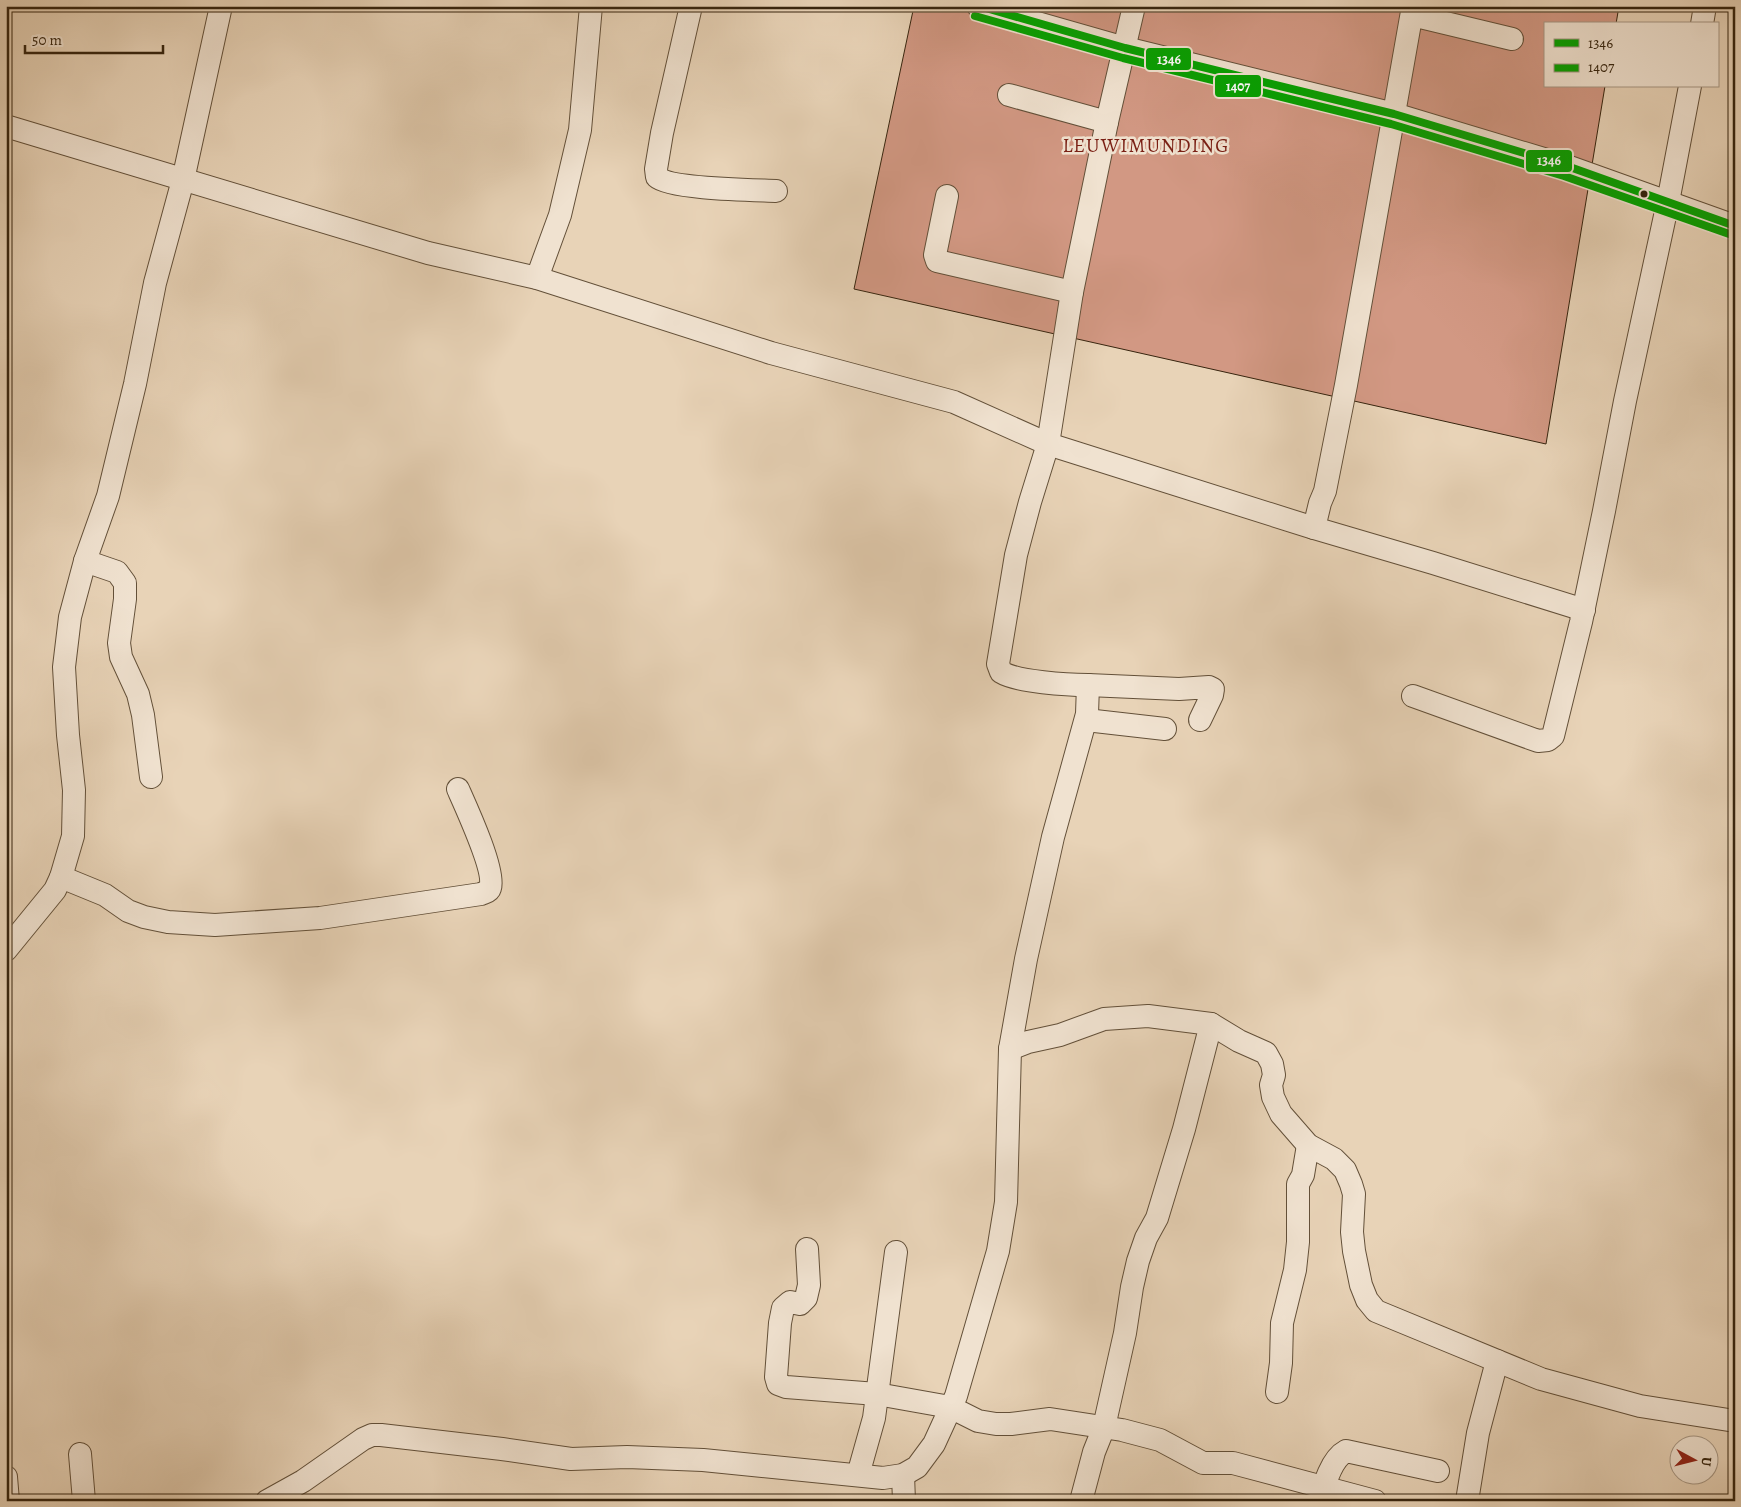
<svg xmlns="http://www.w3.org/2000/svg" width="1741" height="1507" viewBox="0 0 1741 1507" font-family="Alegreya,serif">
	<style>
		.building { fill: #d29883; stroke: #37250f }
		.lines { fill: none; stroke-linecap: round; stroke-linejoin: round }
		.minor-casing { stroke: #635039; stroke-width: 24 }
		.minor { stroke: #f0e2d0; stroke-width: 22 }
		.bus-1-casing { stroke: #f0e2d0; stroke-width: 11 }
		.bus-2-casing { stroke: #f0e2d0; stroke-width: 11 }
		.bus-1 { stroke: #06a202; stroke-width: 8 }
		.bus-2 { stroke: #06a202; stroke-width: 8 }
		.bus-dot { fill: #37250f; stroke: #f0e2d0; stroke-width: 2 }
		.labels { text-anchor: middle; stroke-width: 5; stroke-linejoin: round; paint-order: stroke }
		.quarter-label { font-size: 20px; letter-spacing: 1px; fill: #7a1f14; stroke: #f0e2d0 }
		.line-badge { stroke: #f0e2d0; stroke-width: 2 }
		.badge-label { font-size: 14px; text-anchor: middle; font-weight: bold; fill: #fff }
	</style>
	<rect width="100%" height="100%" fill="#e8d3b7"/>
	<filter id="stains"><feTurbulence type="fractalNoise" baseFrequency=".004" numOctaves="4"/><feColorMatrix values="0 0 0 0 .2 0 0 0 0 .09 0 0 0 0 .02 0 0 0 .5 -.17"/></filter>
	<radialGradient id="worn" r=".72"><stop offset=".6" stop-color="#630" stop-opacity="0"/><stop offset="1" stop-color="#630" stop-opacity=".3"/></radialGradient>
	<!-- building -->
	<path class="building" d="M914,6H1619L1616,24H1545V86H1605L1546,444L854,289Z"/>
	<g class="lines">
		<!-- minor casing -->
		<g class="minor-casing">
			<g id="minor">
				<path d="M691,6L662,133L656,169L657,177C670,189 754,190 776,191"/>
				<path d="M978,6L1125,48L1394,114L1567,166L1735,226"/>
				<path d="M1412,15L1512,39"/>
				<path d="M1702,24L1705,6"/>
				<path d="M1009,95L1107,122"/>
				<path d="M6,128L9,127L428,253L537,278L771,353L954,402L1048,444L1314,528L1320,503L1325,491L1346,385L1413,6"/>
				<path d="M947,196L935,255L937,261L1072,292"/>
				<path d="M537,278L560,215L580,130L591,6"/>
				<path d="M1314,528L1433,563L1584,610"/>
				<path d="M85,561L117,572L125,583V599L119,643L121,657L138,694L143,715L151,777"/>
				<path d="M1088,685L1179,689L1209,687L1213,689L1212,695L1200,720"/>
				<path d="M1413,696L1538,741L1548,740L1553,736L1581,622L1604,511L1625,401L1668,202L1690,86"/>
				<path d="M1086,720L1165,729"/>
				<path d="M61,877L105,895L128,911L144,917L168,922L215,925L320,918L481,894C485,892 489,892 490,888C496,872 466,807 458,789"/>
				<path d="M6,950L55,890L61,877L73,836L74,790L68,735L64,667L70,617L85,561L108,496L135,384L155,283L183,180L221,6"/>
				<path d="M1010,1049L1028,1042L1060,1035L1104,1019L1148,1016L1211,1024L1239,1041L1266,1053L1272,1064L1274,1075L1271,1085L1273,1097L1281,1114L1308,1145L1334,1159L1345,1170L1351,1184L1354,1194L1352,1232L1354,1251L1361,1285L1367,1300L1376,1311L1541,1379L1640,1406L1735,1421"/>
				<path d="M807,1249L809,1285L806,1298L800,1304L790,1302L783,1308L780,1323L776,1377L778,1384L786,1387L877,1394L950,1407L978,1421L996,1424H1011L1050,1419L1122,1430L1160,1440L1203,1463H1233L1375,1501"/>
				<path d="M1277,1392L1281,1363L1282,1323L1295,1270L1298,1242V1184L1303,1175L1308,1145"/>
				<path d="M80,1454L84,1501"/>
				<path d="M858,1475L874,1418L896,1252"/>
				<path d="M903,1475L904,1501"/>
				<path d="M6,1477L8,1501"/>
				<path d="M267,1501L303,1481L363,1439L372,1435H381L502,1449L571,1459L627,1457L703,1460L883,1478L903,1475L917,1467L934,1444L956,1396L998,1251L1006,1202L1010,1049L1026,959L1053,837L1087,714L1088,685C1068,685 1017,682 1001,672L998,664L1016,555L1030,502L1048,444L1072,292L1107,122L1134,6"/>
				<path d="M1081,1501L1094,1452L1104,1427L1125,1333L1132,1287L1138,1261L1146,1238L1157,1218L1184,1129L1211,1024"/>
				<path d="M1320,1501C1324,1485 1331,1459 1346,1451L1438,1471"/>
				<path d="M1467,1501L1478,1433L1497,1361"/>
			</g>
		</g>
		<!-- minor -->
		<use href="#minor" class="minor"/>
		<!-- bus-1 casing -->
		<g class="bus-1-casing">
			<path id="bus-1" d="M979,6L1125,48L1394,114L1567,166L1735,226"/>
		</g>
		<!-- bus-2 casing -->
		<g class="bus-2-casing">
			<path id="bus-2" d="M975,16L1123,58L1391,124L1564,176L1732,235"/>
		</g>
		<!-- bus-1 -->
		<use href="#bus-1" class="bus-1"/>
		<!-- bus-2 -->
		<use href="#bus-2" class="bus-2"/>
	</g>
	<!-- markers -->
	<circle class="bus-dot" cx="1644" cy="194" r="4.5"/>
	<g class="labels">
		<!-- quarter labels -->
		<g class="quarter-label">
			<text x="1146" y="152">LEUWIMUNDING</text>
		</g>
	</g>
	<g class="line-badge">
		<rect x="1145" y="47" width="47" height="24" rx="5" fill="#06a202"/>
		<rect x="1214" y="74" width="48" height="24" rx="5" fill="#06a202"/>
		<rect x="1525" y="149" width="48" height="24" rx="5" fill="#06a202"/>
	</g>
	<g class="badge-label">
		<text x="1169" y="64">1346</text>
		<text x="1238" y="91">1407</text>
		<text x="1549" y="165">1346</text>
	</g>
	<!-- margin -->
	<rect width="1741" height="1507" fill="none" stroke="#e8d3b7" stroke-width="25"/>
	<rect x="8" y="8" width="1726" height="1492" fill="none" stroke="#37250f" stroke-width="2.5"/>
	<rect x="12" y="12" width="1716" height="1482" fill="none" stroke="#37250f"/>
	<!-- legend -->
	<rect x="1544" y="22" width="175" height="65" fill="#f0e2d0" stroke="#a69683"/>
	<rect x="1554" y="39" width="25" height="8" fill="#06a202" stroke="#a69683"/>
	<text x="1588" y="48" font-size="15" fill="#37250f">1346</text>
	<rect x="1554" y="64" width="25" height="8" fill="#06a202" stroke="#a69683"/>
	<text x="1588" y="72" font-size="15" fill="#37250f">1407</text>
	<!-- north arrow -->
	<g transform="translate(1694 1460) rotate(97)"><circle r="24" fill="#f0e2d0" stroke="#a69683"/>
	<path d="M0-4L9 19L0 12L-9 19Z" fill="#8f2418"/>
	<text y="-8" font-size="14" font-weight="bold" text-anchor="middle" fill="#37250f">U</text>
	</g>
	<!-- scale -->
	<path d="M25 45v8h138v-8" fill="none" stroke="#37250f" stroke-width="2.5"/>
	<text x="32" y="45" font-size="15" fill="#37250f" stroke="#f0e2d0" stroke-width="4" paint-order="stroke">50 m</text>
	<rect width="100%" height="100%" filter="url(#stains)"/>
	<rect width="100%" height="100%" fill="url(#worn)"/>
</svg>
